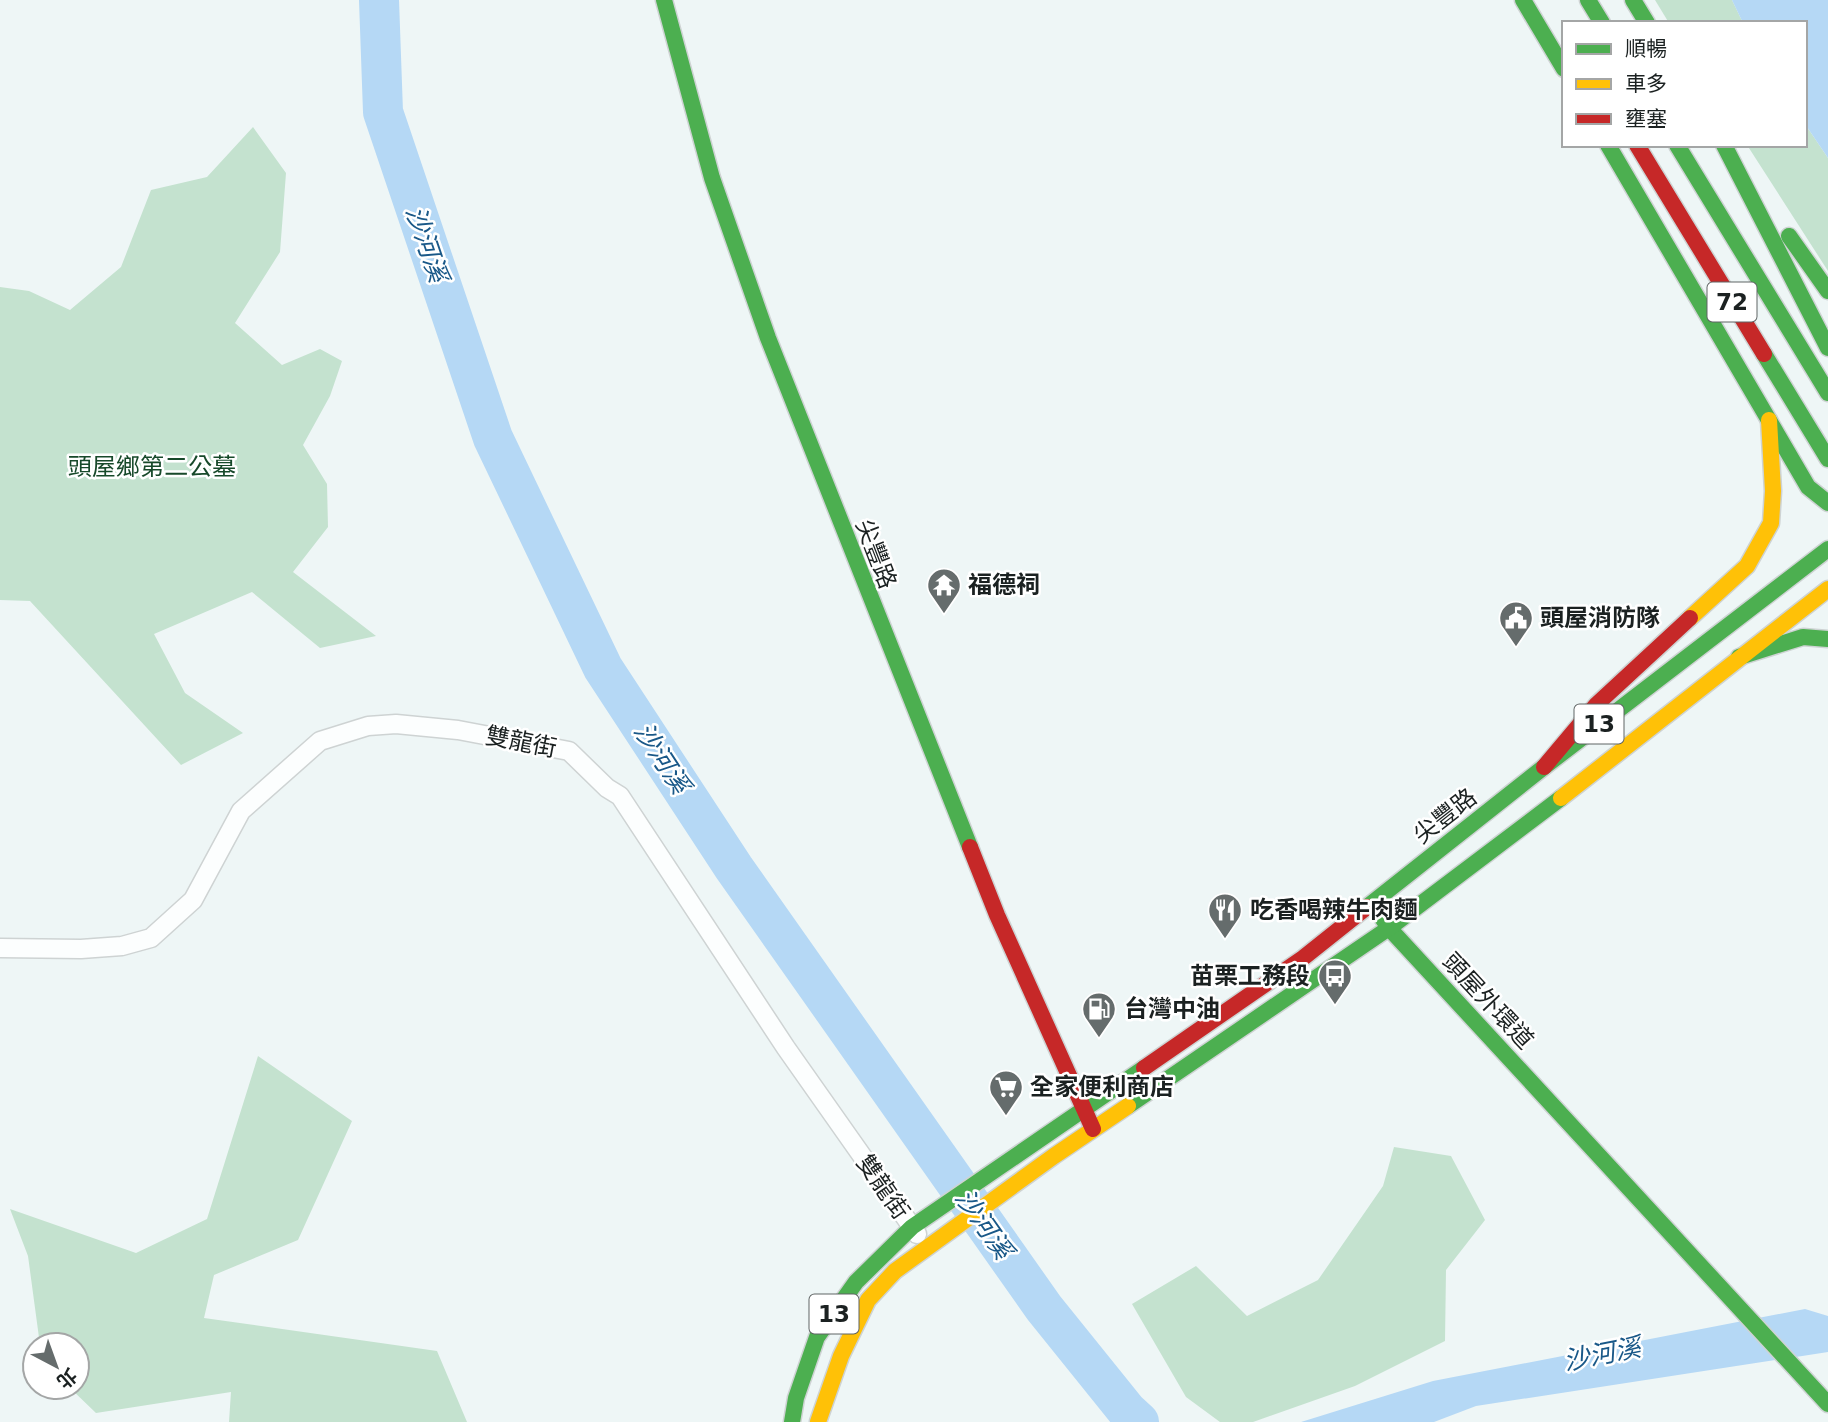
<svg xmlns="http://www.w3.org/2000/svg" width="1828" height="1422" viewBox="0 0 1828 1422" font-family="'DejaVu Sans','Noto Sans TC',sans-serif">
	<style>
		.green { fill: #c4e2cf }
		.water { fill: #b5d8f5 }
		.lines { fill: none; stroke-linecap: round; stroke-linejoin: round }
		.river { stroke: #b5d8f5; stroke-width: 40 }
		.street-casing { stroke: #ced3d3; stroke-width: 21 }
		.fast-casing { stroke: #ced3d3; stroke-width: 19 }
		.slow-casing { stroke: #ced3d3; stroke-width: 19 }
		.jam-casing { stroke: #ced3d3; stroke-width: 19 }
		.street { stroke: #fcfefe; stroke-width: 18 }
		.fast { stroke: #4caf50; stroke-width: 16 }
		.slow { stroke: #ffc107; stroke-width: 16 }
		.jam { stroke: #c62828; stroke-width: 16 }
		.labels { text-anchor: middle; stroke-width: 5; stroke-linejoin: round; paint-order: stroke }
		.shield { fill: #fff; stroke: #5f6464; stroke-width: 2 }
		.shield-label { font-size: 23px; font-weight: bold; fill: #1b2121 }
		.park-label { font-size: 24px; fill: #17492a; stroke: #fff }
		.street-label { font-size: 24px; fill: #1b2121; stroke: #fff }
		.poi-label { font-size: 24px; font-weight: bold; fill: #1b2121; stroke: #fff; text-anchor: start }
		.water-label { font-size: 26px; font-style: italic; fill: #195888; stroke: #fff }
	</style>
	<rect width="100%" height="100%" fill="#eef6f6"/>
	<!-- green -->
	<g class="green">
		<path d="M1655,0H1732L1743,23H1669Z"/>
		<path d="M1805,124L1828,158V271L1747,145H1805Z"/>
		<path d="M253,127L286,173L280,252L235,323L282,365L320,349L342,361L330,396L303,445L327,484L328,527L293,572L376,636L320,648L252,592L154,634L185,693L243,733L181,765L30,601L0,600V287L29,291L70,310L121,267L151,190L207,177Z"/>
		<path d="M258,1056L352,1121L298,1240L214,1275L204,1318L437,1351L467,1422H229L231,1392L96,1413L69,1387H77V1345H40L28,1256L10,1209L136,1253L207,1219Z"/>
		<path d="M1394,1147L1451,1156L1485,1220L1446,1270L1445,1341L1355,1386L1253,1422H1220L1186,1397L1132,1304L1196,1266L1247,1316L1318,1280L1383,1186Z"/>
	</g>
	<!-- water -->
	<g class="water">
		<path d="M1732,0H1828V158L1805,124V23H1743Z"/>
		<path d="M1805,1309L1828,1316V1352L1476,1406L1434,1422H1301L1433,1381Z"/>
	</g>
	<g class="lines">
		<!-- river -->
		<path class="river" d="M379,0L383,112L493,438L603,668L734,868L1044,1308L1127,1411L1139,1422"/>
		<!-- street casing -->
		<g class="street-casing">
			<path id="street" d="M0,948L81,949L122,946L151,938L193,900L241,811L320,741L368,726L396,724L458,730L569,751L607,788L620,796L786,1048L917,1234"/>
		</g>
		<!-- fast casing -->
		<g class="fast-casing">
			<g id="fast">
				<path d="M664,0L712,178L768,338L970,847"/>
				<path d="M1523,0L1564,69"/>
				<path d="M1588,0L1602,23"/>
				<path d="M1633,0L1647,23"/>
				<path d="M1608,145L1808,487L1828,503"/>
				<path d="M1677,145L1828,393"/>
				<path d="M1724,145L1828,348"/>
				<path d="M1789,236L1828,291"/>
				<path d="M1764,354L1828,459"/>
				<path d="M1739,657L1803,637L1828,639"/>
				<path d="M1367,907L1544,767L1828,549"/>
				<path d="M1376,909L1389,928L1828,1404"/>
				<path d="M1128,1106L1389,928L1561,798"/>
				<path d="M792,1422L796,1398L817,1337L856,1282L912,1227L1144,1068"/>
			</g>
		</g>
		<!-- slow casing -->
		<g class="slow-casing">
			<g id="slow">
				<path d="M1690,618L1747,566L1771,523L1773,491L1769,420"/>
				<path d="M1561,798L1828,589"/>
				<path d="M818,1422L841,1356L868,1300L895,1271L1054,1156L1128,1106"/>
			</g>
		</g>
		<!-- jam casing -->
		<g class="jam-casing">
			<g id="jam">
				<path d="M1637,145L1764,354"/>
				<path d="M1544,767L1597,704L1690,618"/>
				<path d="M970,847L997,915L1093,1129"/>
				<path d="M1144,1068L1303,958L1367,907"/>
			</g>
		</g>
		<!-- street -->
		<use href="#street" class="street"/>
		<!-- fast -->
		<use href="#fast" class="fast"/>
		<!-- slow -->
		<use href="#slow" class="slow"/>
		<!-- jam -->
		<use href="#jam" class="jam"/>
	</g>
	<!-- icons -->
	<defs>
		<g id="temple-pin" transform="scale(1.75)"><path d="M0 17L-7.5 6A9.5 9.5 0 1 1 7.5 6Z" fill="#656c6c" stroke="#fff"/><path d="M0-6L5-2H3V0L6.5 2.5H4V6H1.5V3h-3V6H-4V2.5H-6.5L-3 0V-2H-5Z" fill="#fff"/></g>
		<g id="civic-pin" transform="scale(1.75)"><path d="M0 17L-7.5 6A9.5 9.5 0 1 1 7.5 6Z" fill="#656c6c" stroke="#fff"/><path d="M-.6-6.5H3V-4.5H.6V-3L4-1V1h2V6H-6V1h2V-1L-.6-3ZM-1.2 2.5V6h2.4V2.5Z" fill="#fff"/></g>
		<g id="restaurant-pin" transform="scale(1.75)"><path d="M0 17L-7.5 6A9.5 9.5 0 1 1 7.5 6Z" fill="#656c6c" stroke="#fff"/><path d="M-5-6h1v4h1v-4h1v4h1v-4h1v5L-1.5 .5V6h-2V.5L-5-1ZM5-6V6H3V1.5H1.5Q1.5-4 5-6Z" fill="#fff"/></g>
		<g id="bus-pin" transform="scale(1.75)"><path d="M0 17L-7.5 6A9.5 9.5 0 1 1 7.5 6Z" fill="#656c6c" stroke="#fff"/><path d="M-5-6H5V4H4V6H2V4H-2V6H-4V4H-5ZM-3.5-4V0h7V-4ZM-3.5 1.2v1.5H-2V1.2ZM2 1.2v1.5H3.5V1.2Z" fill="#fff"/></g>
		<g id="fuel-pin" transform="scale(1.75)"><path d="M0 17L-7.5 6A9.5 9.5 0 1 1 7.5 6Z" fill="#656c6c" stroke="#fff"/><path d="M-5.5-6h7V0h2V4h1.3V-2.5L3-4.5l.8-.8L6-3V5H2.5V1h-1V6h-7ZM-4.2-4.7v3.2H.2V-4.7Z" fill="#fff"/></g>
		<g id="supermarket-pin" transform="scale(1.75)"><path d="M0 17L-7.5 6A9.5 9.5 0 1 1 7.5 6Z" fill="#656c6c" stroke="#fff"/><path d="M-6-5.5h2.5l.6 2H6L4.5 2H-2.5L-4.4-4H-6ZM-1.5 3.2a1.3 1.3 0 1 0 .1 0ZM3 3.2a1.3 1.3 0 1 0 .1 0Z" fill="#fff"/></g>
	</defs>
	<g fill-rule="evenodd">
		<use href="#temple-pin" x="944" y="585"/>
		<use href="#civic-pin" x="1516" y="618"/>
		<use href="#restaurant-pin" x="1225" y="910"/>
		<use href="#bus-pin" x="1335" y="976"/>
		<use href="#fuel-pin" x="1099" y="1009"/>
		<use href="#supermarket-pin" x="1006" y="1087"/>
	</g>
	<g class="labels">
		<!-- shield labels -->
		<g class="shield">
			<rect x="1707.5" y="282.5" width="49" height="39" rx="5"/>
			<rect x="1574.5" y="704.5" width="49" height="39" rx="5"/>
			<rect x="809.5" y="1294.5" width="49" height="39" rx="5"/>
		</g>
		<g class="shield-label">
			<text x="1732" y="310">72</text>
			<text x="1599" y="732">13</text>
			<text x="834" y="1322">13</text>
		</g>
		<!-- park labels -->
		<g class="park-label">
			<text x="152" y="475">頭屋鄉第二公墓</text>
		</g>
		<!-- street labels -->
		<g class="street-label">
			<text transform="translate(876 554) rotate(69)" y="8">尖豐路</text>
			<text transform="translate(521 742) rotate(11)" y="8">雙龍街</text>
			<text transform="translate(1445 816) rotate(-38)" y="8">尖豐路</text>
			<text transform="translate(1488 1001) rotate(47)" y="8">頭屋外環道</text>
			<text transform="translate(883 1187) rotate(55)" y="8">雙龍街</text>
		</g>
		<!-- poi labels -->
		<g class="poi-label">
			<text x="968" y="593">福德祠</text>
			<text x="1540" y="626">頭屋消防隊</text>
			<text x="1250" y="918">吃香喝辣牛肉麵</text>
			<text x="1310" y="984" text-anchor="end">苗栗工務段</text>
			<text x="1124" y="1017">台灣中油</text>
			<text x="1030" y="1095">全家便利商店</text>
		</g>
		<!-- water labels -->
		<g class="water-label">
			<text transform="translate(427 244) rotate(71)" y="9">沙河溪</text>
			<text transform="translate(662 758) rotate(57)" y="9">沙河溪</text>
			<text transform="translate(984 1224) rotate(55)" y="9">沙河溪</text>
			<text transform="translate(1602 1354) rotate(-11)" y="9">沙河溪</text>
		</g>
	</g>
	<!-- legend -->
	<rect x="1562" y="21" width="245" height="126" fill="#ffffff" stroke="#a4a6a6" stroke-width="2"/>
	<rect x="1576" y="44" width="35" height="10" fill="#4caf50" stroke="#a4a6a6" stroke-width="2"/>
	<text x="1625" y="56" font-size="21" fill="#1b2121">順暢</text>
	<rect x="1576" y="79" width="35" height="10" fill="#ffc107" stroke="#a4a6a6" stroke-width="2"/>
	<text x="1625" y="91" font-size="21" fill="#1b2121">車多</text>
	<rect x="1576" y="114" width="35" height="10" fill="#c62828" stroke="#a4a6a6" stroke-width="2"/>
	<text x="1625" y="126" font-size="21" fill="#1b2121">壅塞</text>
	<!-- north arrow -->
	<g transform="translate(56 1366) rotate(139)"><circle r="33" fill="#ffffff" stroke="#a4a6a6" stroke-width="2"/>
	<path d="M0-5L12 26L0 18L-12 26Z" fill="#656c6c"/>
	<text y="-10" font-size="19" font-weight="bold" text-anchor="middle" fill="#1b2121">北</text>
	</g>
</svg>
